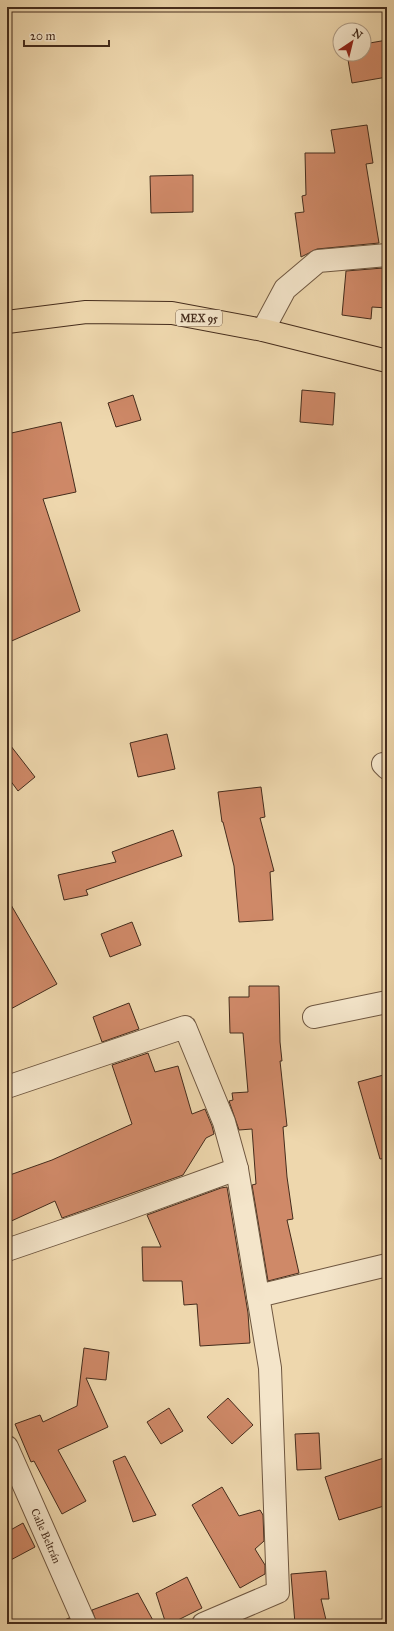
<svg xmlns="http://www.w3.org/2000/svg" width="394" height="1631" viewBox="0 0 394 1631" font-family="'IM FELL Great Primer',serif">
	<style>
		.building { fill: #cf8968; stroke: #452c1c }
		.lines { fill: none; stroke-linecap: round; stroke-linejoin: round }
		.minor-casing { stroke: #6f5740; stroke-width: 24 }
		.primary-casing { stroke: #452c1c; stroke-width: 24 }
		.minor { stroke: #f4e5ca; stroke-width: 22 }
		.primary { stroke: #eed7ad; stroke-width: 22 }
		.labels { text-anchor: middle; stroke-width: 3.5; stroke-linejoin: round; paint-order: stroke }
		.shield { fill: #f4e5ca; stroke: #7a6450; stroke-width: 1 }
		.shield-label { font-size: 10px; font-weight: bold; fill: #452c1c }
		.street-label { font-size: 11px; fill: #452c1c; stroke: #f4e5ca }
	</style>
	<rect width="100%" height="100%" fill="#eed7ad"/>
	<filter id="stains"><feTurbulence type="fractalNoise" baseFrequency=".005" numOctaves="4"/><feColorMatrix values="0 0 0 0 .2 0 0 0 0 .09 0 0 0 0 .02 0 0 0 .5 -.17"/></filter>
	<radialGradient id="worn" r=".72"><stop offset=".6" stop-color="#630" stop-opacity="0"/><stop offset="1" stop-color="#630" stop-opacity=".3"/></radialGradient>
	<!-- building -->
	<g class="building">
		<path d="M387,40V77L352,83L347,54H364V44Z"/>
		<path d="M367,125L373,163L366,164L379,243L317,249L301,257L295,213L304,212L302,196L306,195L305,153H335L331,130Z"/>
		<path d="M193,175V212L151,213L150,176Z"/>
		<path d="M383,268L387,291V308L372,307L371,319L342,315L346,271Z"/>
		<path d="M302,390L335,393L333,425L300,422Z"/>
		<path d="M133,395L141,420L116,427L108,403Z"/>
		<path d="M61,422L76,492L43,499L80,611L7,643V434Z"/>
		<path d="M167,734L175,769L138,777L130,743Z"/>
		<path d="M7,741L35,777L18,791L7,776Z"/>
		<path d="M261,787L265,817L260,818L274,871L270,872L273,920L239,922L234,866L223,822H222L218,792Z"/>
		<path d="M173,830L182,856L86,890L88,895L64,900L58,875L116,862L112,852Z"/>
		<path d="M7,898L57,984L7,1011Z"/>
		<path d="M132,922L141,945L110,957L101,934Z"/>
		<path d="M249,986H279L280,1042L282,1061H280L287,1126L283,1127L287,1177L293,1219L287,1220L299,1273L268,1281L252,1185L256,1184L252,1129L239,1130L229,1101L233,1100L232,1093L248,1092L243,1033H230L229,997H249Z"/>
		<path d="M129,1003L139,1029L102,1042L93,1017Z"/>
		<path d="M148,1053L155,1072L178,1066L192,1114L205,1109L212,1126L214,1134L206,1138L183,1175L62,1218L55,1201L7,1223V1176L52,1160L132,1124L112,1065Z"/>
		<path d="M387,1074V1158L380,1159L358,1082Z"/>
		<path d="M227,1187L248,1313L250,1343L200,1346L197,1304L184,1305L182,1281H143L142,1247H161L147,1215L221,1188Z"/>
		<path d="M84,1348L109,1352L106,1380L86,1378L108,1427L58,1450L86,1501L62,1514L34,1461L31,1462L15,1424L40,1415L43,1422L77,1406Z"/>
		<path d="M228,1398L253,1425L232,1444L207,1417Z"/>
		<path d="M169,1408L183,1431L161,1444L147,1422Z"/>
		<path d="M319,1433L321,1469L297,1470L295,1434Z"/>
		<path d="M125,1456L156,1515L133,1522L113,1461Z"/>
		<path d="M387,1457V1505L339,1520L325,1477Z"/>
		<path d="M222,1487L239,1516L260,1510L263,1515L264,1541L255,1549L265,1565V1574L240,1588L192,1505Z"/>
		<path d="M23,1523L35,1547L7,1562V1532Z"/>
		<path d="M326,1571L329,1599H321L327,1624H295L291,1574Z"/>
		<path d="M187,1577L202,1608L170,1624H166L156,1593Z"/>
		<path d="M138,1593L155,1624H97L92,1610Z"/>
		<path d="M69,1618L71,1624H61L60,1622Z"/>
	</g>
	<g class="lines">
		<!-- minor casing -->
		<g class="minor-casing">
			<g id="minor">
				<path d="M263,330L285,289L318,261L387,255"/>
				<path d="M383,764L387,768"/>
				<path d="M314,1017L387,1002"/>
				<path d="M7,1087L185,1027L224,1122L237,1169L270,1368L278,1592L203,1624"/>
				<path d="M7,1250L121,1211L237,1169"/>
				<path d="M258,1296L387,1265"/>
				<path id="s1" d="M7,1447L85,1624"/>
			</g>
		</g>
		<!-- primary casing -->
		<g class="primary-casing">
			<path id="primary" d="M7,322L86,312L172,313L263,330L387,361"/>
		</g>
		<!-- minor -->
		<use href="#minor" class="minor"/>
		<!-- primary -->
		<use href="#primary" class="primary"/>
	</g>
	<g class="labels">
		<!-- shield labels -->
		<rect class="shield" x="176" y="310" width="46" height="16" rx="3"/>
		<g class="shield-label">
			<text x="199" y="322">MEX 95</text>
		</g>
		<!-- street labels -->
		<g class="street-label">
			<text dy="4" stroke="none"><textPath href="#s1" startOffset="97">Calle Beltrán</textPath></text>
		</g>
	</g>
	<!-- margin -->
	<rect width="394" height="1631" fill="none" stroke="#eed7ad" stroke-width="24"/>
	<rect x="8" y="8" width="378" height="1615" fill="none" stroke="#452c1c" stroke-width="2"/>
	<rect x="12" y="12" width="370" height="1607" fill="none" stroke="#452c1c"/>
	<!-- north arrow -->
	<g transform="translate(352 42) rotate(35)"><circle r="19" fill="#f4e5ca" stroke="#ae9b84"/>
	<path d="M0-3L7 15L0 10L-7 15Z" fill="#8f2418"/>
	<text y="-6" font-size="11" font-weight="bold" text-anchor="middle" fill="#452c1c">N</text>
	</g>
	<!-- scale -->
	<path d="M24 40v6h85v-6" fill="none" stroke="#452c1c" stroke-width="2"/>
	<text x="30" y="40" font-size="12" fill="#452c1c" stroke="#f4e5ca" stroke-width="3" paint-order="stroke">20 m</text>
	<rect width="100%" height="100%" filter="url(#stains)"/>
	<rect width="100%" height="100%" fill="url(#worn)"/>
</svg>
